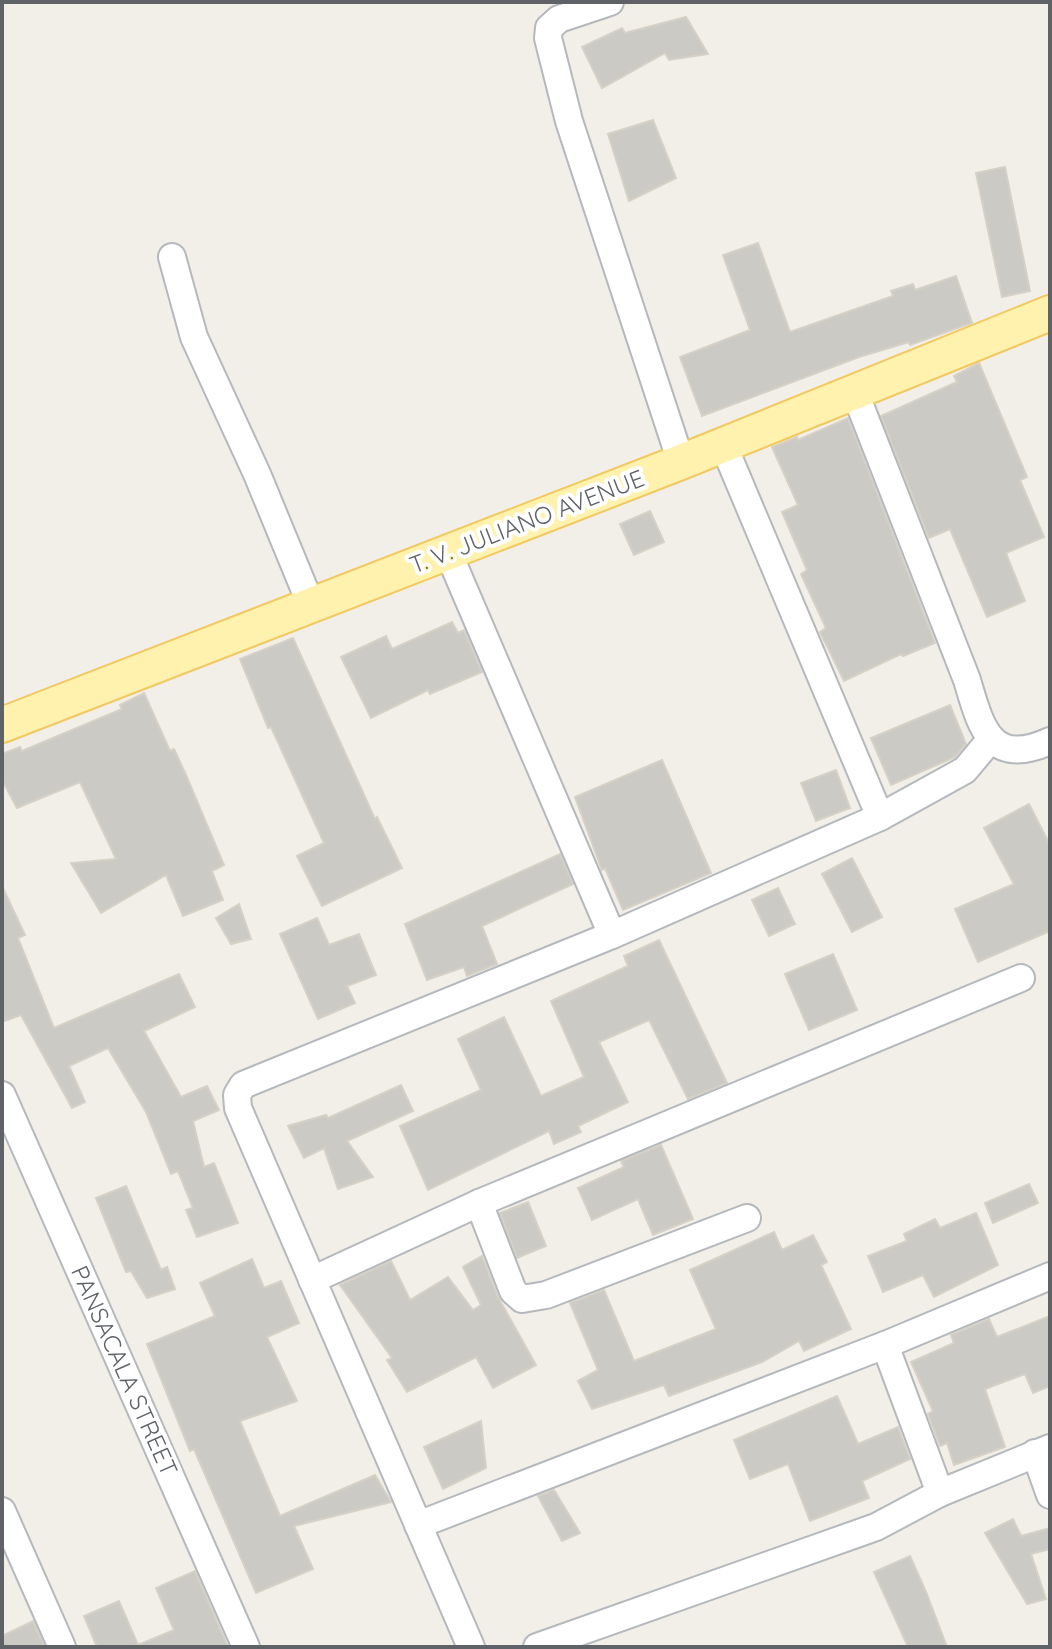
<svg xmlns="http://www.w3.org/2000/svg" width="1052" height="1649" viewBox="0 0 1052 1649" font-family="Quicksand,sans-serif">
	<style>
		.building { fill: #cccac5; stroke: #d6d1c6; stroke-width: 2 }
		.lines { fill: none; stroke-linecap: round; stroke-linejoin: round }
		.minor-casing { stroke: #b5b8bc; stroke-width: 30 }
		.major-casing { stroke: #f2c960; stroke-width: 38 }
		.minor { stroke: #fff; stroke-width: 26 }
		.major { stroke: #fff2af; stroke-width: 34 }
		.labels { text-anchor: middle; stroke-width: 8; stroke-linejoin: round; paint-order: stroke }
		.street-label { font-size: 24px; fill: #5f6368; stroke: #fff }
	</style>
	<rect width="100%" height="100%" fill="#f1efe8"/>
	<!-- building -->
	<g class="building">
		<path d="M686,17L708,54L669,60L665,53L602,88L582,47L622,28L625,33Z"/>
		<path d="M653,120L676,178L629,201L608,134Z"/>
		<path d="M1005,167L1030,291L1002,297L976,173Z"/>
		<path d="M758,243L790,332L893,296L891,291L913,284L915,290L956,276L972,323L910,345L909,342L859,357L702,416L680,357L750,330L723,255Z"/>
		<path d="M979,363L1027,477L1020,480L1044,537L1006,553L1025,601L987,617L950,529L929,538L881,416L957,382L954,376Z"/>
		<path d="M848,418L935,643L903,656L901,654L844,681L820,632L826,628L801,574L807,570L782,512L798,505L772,447L797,437L798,440Z"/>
		<path d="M650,511L664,542L634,555L620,524Z"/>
		<path d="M452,622L458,633L464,630L482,672L430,694L428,690L371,718L341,657L386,636L392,649Z"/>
		<path d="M293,638L375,819L377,817L402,868L322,906L297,856L324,843L271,727L268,728L240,659Z"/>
		<path d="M144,693L170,751L174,749L186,775L224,865L212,871L223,900L183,916L166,875L101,913L71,863L116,859L80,782L17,808L2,780V754L20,747L22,751L122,709L120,705Z"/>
		<path d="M950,705L966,744L955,757L891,785L871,738Z"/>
		<path d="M662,760L711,873L623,910L605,868L602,870L575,797Z"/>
		<path d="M836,770L850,808L816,821L801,783Z"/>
		<path d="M1029,804L1050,845V931L978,962L955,909L1014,884L984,828Z"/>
		<path d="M560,854L573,884L482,926L497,964L467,976L464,967L427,980L405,924Z"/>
		<path d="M852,858L882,917L852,932L822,874Z"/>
		<path d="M2,886L25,935L18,938L54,1028L179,974L195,1007L144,1031L181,1097L207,1086L219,1110L193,1121L204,1167L214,1163L238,1223L197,1237L186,1210L193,1208L178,1171L171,1174L146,1112L108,1048L69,1066L85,1102L72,1108L21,1015L2,1022Z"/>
		<path d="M778,888L795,924L769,936L752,900Z"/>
		<path d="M239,904L251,939L231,944L216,918Z"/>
		<path d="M317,918L329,945L359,934L376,975L347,986L355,1003L318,1019L280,934Z"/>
		<path d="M659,940L727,1083L688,1099L649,1020L599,1042L628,1102L578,1126L581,1132L554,1144L549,1131L428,1190L400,1126L481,1090L458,1039L504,1017L541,1096L584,1077L551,1001L628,966L624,956Z"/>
		<path d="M833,954L857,1010L809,1030L785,974Z"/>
		<path d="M401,1085L413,1111L347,1141L373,1177L338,1189L324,1148L304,1158L288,1126L326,1115L328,1118Z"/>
		<path d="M661,1145L693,1219L653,1235L638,1199L592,1220L578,1188L624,1167L621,1161Z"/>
		<path d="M1029,1184L1038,1203L993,1223L985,1203Z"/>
		<path d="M126,1186L161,1270L167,1267L175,1289L147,1298L131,1271L126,1272L96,1198Z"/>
		<path d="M528,1202L546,1246L517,1258L500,1213Z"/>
		<path d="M976,1213L998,1265L934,1297L923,1275L883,1292L868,1256L907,1241L904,1234L935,1219L940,1228Z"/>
		<path d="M774,1232L782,1250L813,1235L827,1262L821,1265L851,1329L804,1351L799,1341L762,1362L669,1396L664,1385L592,1409L578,1381L598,1370L570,1303L604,1290L634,1361L716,1329L690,1270Z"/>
		<path d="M482,1256L498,1297L536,1365L493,1388L476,1357L407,1392L387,1360L392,1358L340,1285L391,1261L410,1300L448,1277L473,1310L481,1305L463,1267Z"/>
		<path d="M252,1259L264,1288L281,1281L299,1323L267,1337L297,1401L240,1421L280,1516L375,1475L391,1502L294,1526L313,1569L256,1593L194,1449L190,1451L147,1344L215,1316L200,1283Z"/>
		<path d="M1050,1316V1386L1033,1393L1025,1374L985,1389L1005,1447L954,1465L947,1443L940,1446L928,1414L933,1411L911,1362L954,1343L951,1335L989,1319L997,1337Z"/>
		<path d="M837,1396L858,1444L898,1427L910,1459L862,1481L869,1498L810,1521L788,1464L750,1479L734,1440Z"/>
		<path d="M481,1421L486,1468L443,1489L424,1447Z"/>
		<path d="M554,1490L580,1533L562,1541L538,1496Z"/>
		<path d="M1013,1519L1021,1536L1050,1528V1549L1031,1554L1046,1599L1027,1604L985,1533Z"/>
		<path d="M910,1556L926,1592L947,1647H908L874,1572Z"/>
		<path d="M195,1571L228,1647H97L84,1616L119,1601L138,1645L174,1630L156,1588Z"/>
		<path d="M33,1621L45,1647H2V1636Z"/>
	</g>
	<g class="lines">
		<!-- minor casing -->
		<g class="minor-casing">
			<g id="minor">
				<path d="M610,2L559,19L549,28L548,38L569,121L681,462"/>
				<path d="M172,257L194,337L257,474L311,605"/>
				<path d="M854,390L967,680C981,727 990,768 1050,741"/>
				<path d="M723,444L880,817"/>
				<path d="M448,552L612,935"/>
				<path d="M2,1095L246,1647"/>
				<path d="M479,1203L513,1291L522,1299L546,1295L747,1218"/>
				<path d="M312,1280L479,1203L1021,978"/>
				<path d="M885,1345L940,1493L1050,1448"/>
				<path d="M1035,1453L1050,1495"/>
				<path d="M2,1511L62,1647"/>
				<path d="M418,1525L885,1345L1050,1276"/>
				<path d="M471,1647L238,1108L237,1095L243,1085L612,935L880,817L965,770L990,740"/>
				<path d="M537,1647L876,1527L940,1493"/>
			</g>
		</g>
		<!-- major casing -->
		<g class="major-casing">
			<path id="major" d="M2,725L681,462L1050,313"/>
		</g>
		<!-- minor -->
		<use href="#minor" class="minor"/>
		<!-- major -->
		<use href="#major" class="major"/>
	</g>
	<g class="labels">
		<!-- street labels -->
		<g class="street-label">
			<text transform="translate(527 522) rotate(-21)" y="8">T. V. JULIANO AVENUE</text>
			<text transform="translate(124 1371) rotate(66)" y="8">PANSACALA STREET</text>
		</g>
	</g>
	<!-- border -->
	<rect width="1052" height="1649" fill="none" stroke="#5f6368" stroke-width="8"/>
</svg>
